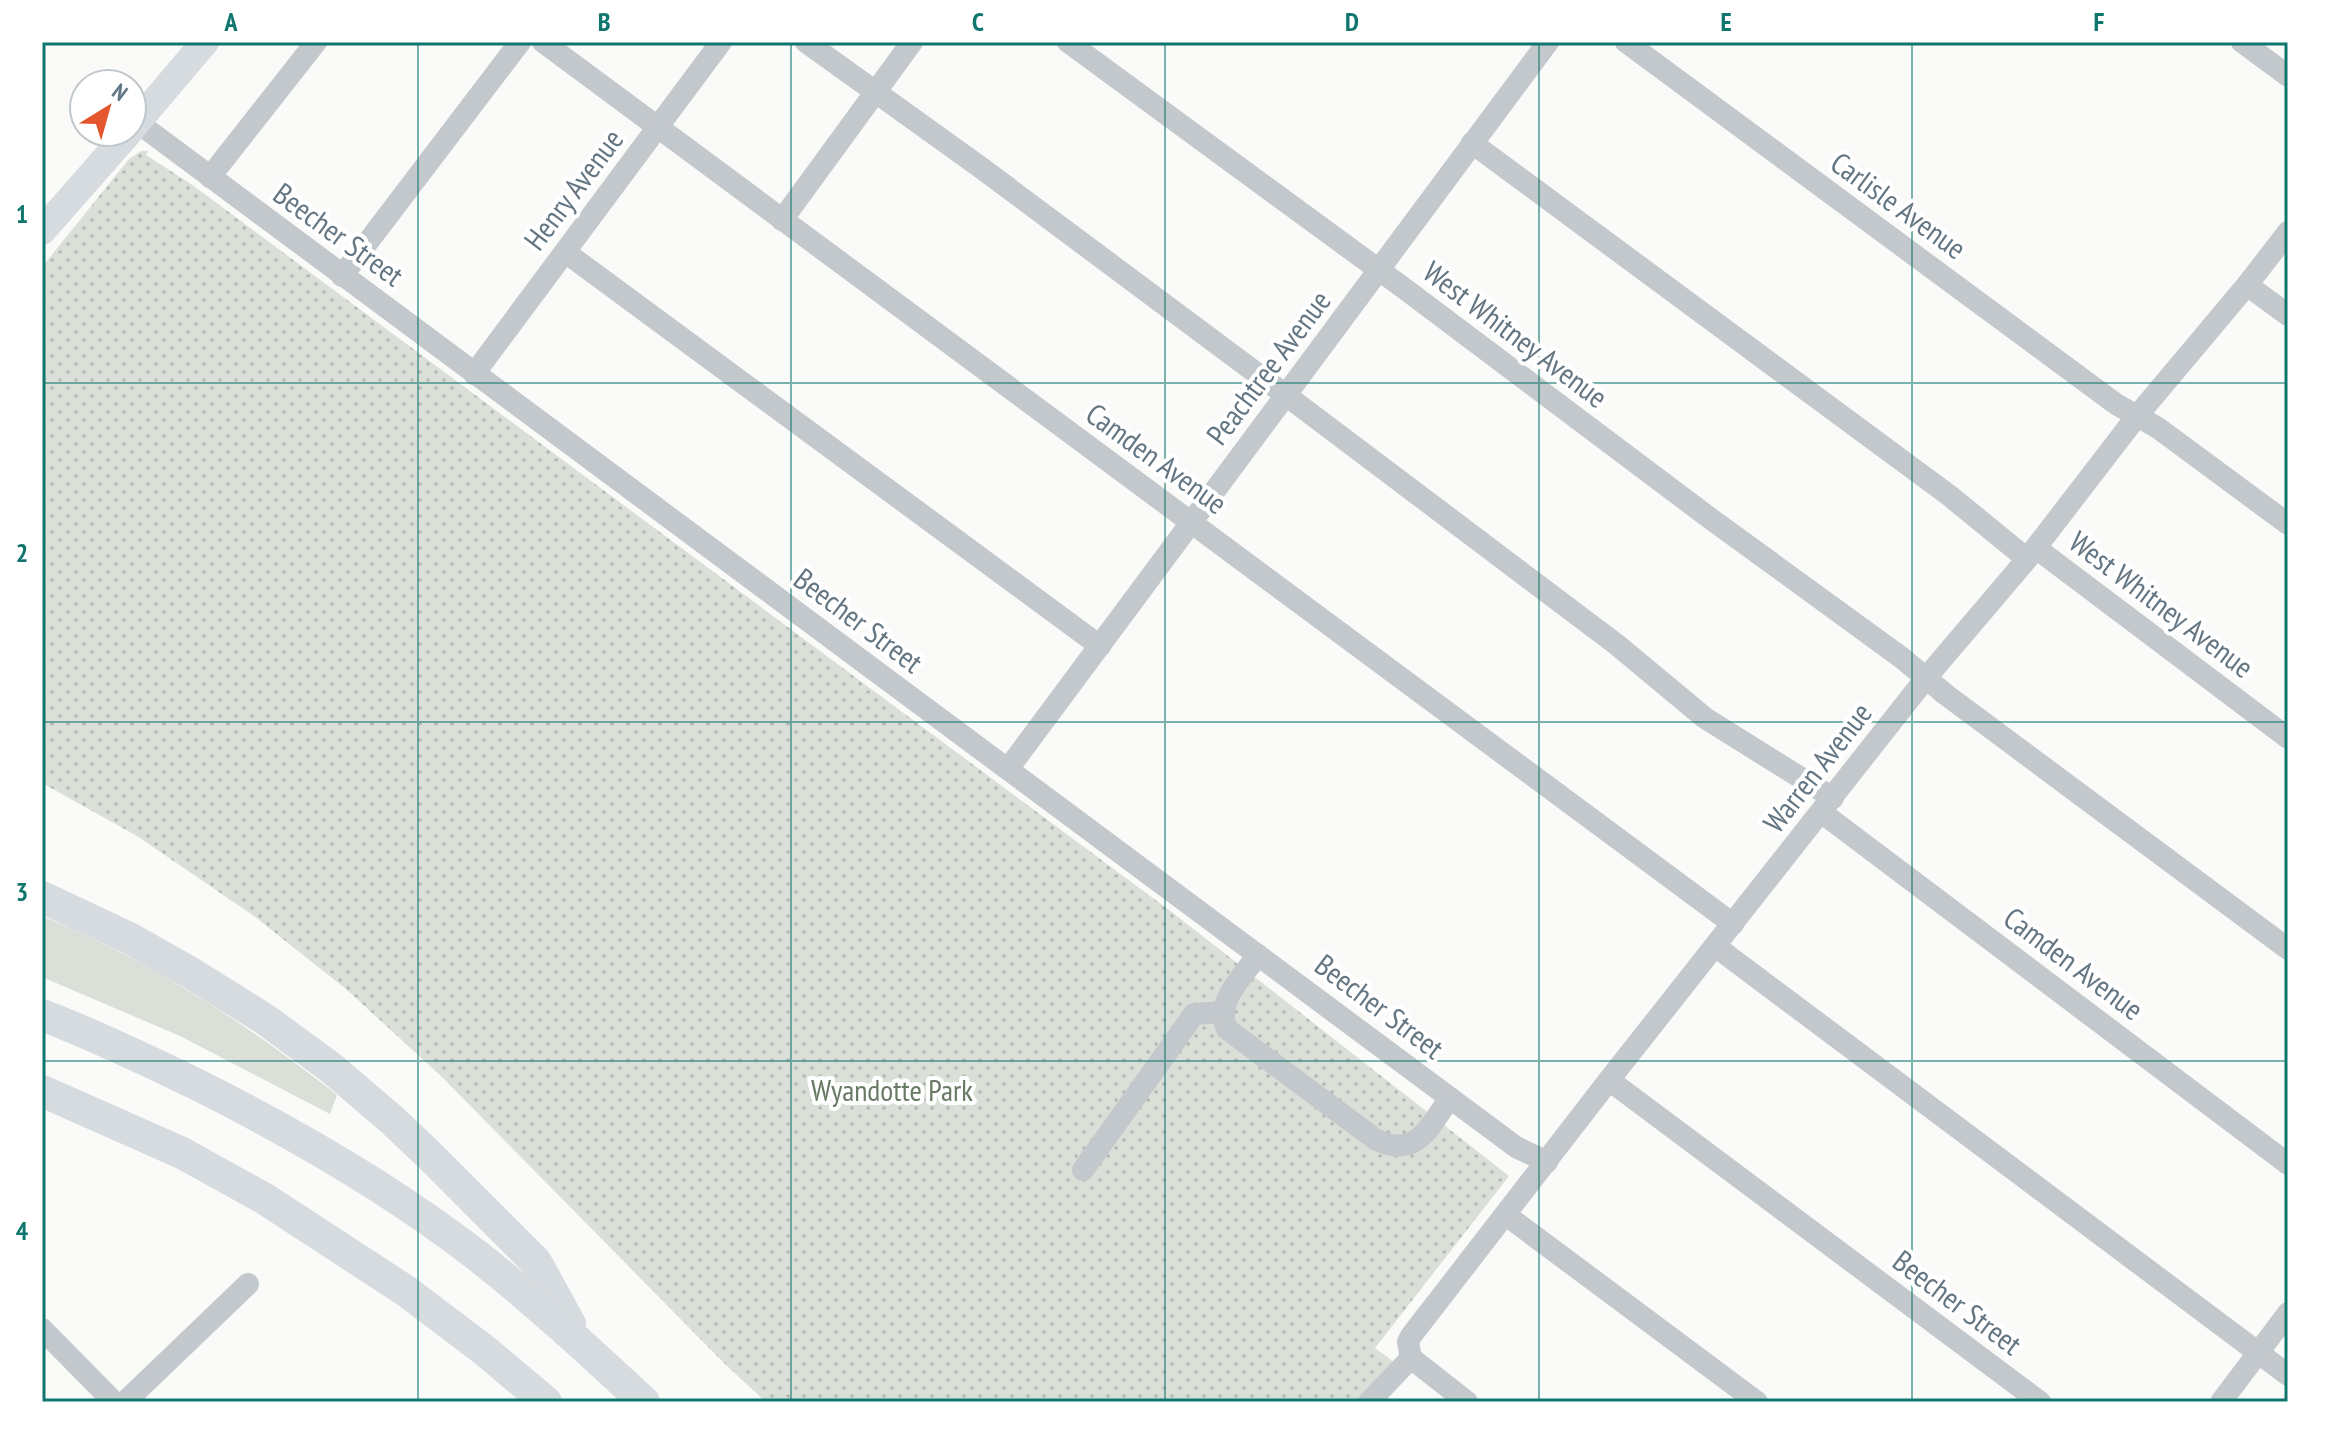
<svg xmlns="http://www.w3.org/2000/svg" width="2330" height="1444" viewBox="0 0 2330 1444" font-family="'PT Sans Narrow',sans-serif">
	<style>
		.grass { fill: #dadfd7 }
		.park { fill: url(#park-dots) }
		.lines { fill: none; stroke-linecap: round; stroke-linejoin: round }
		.minor { stroke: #c3c8cc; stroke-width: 22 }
		.major { stroke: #d6dbdf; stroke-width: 28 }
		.highway { stroke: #d6dbdf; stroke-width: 32 }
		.grid { fill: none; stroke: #0f766e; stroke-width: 2; stroke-opacity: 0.55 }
		.labels { text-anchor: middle; stroke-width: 8; stroke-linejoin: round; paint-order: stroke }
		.street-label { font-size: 30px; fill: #657683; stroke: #fff }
		.park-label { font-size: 30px; fill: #687a64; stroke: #fff }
		.neatline { fill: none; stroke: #0f766e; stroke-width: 3 }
		.grid-label { font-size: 26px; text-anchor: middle; font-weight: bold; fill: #0f766e }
	</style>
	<defs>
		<pattern id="park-dots" width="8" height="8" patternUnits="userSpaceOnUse" patternTransform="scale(2)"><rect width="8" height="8" fill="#dadfd7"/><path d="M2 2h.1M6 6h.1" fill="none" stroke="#b4b9b4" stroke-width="1.8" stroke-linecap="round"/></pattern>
	</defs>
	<rect width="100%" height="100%" fill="#fafaf8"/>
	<!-- grass -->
	<path class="grass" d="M42,916C149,960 246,1023 337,1095L330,1114L180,1036L42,977Z"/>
	<!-- park -->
	<path class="park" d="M141,151H148L146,155L191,184L1173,913L1509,1176L1375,1348L1395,1363L1364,1402H766L725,1364L442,1077L346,989L254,916L137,836L42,783V267L129,159Z"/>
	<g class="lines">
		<!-- minor -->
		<g class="minor">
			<path d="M543,42L1733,924"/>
			<path d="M806,42L980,167L1287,396L1616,644L1705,718L1833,798"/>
			<path d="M1068,42L1405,289L1711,519L1902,658L1945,694L2288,949"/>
			<path d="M1626,42L2116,404L2158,428L2288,524"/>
			<path d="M2242,42L2288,76"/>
			<path d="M137,122L1516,1147L1547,1162"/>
			<path d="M1472,143L1950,496L2027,559"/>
			<path d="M210,177L316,42"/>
			<path d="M782,220L912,42"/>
			<path d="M565,252L1100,646"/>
			<path d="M342,276L520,42"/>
			<path d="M2247,285L2288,315"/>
			<path d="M474,374L721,42"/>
			<path d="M2036,548L2288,738"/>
			<path d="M1008,769L1548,42"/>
			<path d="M1821,812L2288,1164"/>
			<path d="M1715,946L2288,1375"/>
			<path d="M1258,955C1243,976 1214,1003 1227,1029L1375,1139C1416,1160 1429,1127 1450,1098"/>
			<path d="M1609,1080L2040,1402"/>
			<path d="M1083,1170L1194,1014L1223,1012"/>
			<path d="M1506,1215L1757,1402"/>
			<path d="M42,1329L114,1402"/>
			<path d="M125,1402L248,1284"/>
			<path d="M1369,1402L1411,1358"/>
			<path d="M1467,1402L1411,1358L1408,1342L1411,1336L1609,1080L1926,678L2027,559L2137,416L2247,285L2288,232"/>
			<path d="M2221,1402L2288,1313"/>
		</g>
		<!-- major -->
		<g class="major">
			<path d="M132,128L205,42"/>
			<path d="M42,231L129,132"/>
		</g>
		<!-- highway -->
		<g class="highway">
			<path d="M42,897L129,938L191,973L266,1020L330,1067L391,1119L427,1153L536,1262L570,1324"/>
			<path d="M42,1015C97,1036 149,1061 202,1087C297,1135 391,1189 475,1254C534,1300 589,1351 644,1402"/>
			<path d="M42,1091L182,1153L265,1199L406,1291L484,1350L546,1402"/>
		</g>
	</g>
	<!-- grid -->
	<path class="grid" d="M418,42V1402M791,42V1402M1165,42V1402M1539,42V1402M1912,42V1402M42,383H2288M42,722H2288M42,1061H2288"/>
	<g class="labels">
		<!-- street labels -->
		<g class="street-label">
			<text transform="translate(574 190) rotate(-53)" y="10">Henry Avenue</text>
			<text transform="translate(1898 206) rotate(36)" y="10">Carlisle Avenue</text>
			<text transform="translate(338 235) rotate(36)" y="10">Beecher Street</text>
			<text transform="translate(1515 335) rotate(37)" y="10">West Whitney Avenue</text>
			<text transform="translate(1269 368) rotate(-53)" y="10">Peachtree Avenue</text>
			<text transform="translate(1156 459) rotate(36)" y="10">Camden Avenue</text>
			<text transform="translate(2161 605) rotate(37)" y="10">West Whitney Avenue</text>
			<text transform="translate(858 621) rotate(37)" y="10">Beecher Street</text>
			<text transform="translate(1818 768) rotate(-52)" y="10">Warren Avenue</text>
			<text transform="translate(2073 964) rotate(37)" y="10">Camden Avenue</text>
			<text transform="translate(1379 1007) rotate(37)" y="10">Beecher Street</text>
			<text transform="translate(1957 1303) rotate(37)" y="10">Beecher Street</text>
		</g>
		<!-- park labels -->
		<g class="park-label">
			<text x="892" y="1101">Wyandotte Park</text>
		</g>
	</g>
	<!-- border -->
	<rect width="2330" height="1444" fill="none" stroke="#ffffff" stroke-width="88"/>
	<!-- north arrow -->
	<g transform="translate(108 108) rotate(37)"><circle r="38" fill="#ffffff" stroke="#c1c8cd" stroke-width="2"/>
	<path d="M0-6L14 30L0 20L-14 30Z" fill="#e4572e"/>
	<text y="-12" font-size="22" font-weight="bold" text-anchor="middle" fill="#657683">N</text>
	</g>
	<rect x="44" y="44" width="2242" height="1356" class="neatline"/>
	<g class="grid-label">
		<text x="231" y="31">A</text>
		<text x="604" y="31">B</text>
		<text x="978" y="31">C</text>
		<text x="1352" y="31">D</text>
		<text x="1726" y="31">E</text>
		<text x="2099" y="31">F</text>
		<text x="22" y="223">1</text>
		<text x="22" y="562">2</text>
		<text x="22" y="901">3</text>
		<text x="22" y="1240">4</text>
	</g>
</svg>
